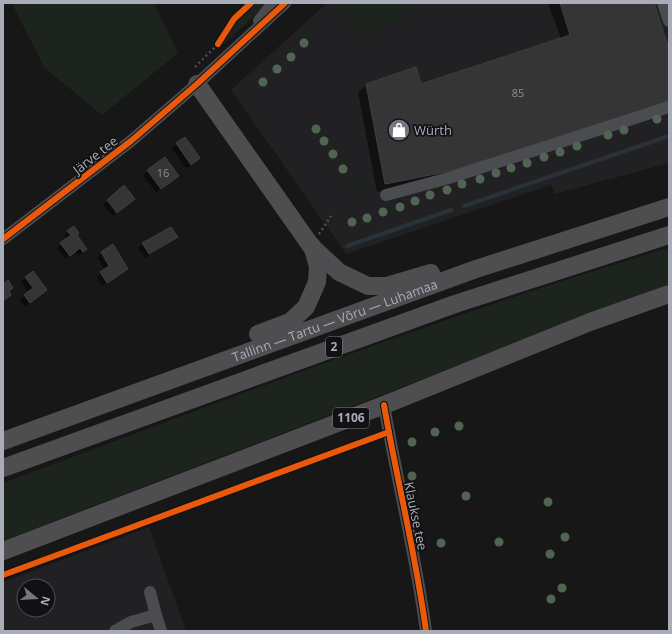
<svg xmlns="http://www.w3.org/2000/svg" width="672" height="634" viewBox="0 0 672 634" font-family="'Open Sans',sans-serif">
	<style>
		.built { fill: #212123; fill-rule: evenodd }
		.green { fill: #1d241e }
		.shadow { fill: #0007 }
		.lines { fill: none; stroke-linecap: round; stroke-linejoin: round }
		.stream { stroke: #2a3239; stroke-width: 4 }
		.building { fill: #353536; stroke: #3f4043 }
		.path { stroke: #4d4e52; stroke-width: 2.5; stroke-dasharray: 2 3; stroke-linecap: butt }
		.minor { stroke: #4b4c50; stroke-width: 12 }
		.highway { stroke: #4e4e51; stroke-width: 18 }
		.cycleway-casing { stroke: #111113; stroke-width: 8 }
		.cycleway { stroke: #e8590c; stroke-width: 6 }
		.tree { fill: #506451 }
		.labels { text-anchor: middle; stroke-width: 3.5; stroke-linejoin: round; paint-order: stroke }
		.number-label { font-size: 11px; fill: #8b8f98 }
		.shield { fill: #111113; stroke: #7b7e86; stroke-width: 1 }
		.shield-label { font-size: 12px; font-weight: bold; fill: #a8adb8 }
		.poi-label { font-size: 13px; fill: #a8adb8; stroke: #111113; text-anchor: start }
		.street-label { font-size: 13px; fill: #a8adb8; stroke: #111113 }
	</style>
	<rect width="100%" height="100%" fill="#171717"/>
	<!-- built -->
	<g class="built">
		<path d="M327,3H669V163L555,194L551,185L346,254L231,90Z"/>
		<path d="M149,527L186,631H3V582ZM24,586H48V610H24Z"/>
	</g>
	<!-- green -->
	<g class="green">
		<path d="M13,3H154L178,53L102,115L45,68L14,8Z"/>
		<path d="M255,3H268L224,44L222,43L241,16Z"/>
		<path d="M332,3H415C399,18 384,37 361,34Z"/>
		<path d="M315,121L340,158L334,162L309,125Z"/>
		<path d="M342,161L366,194L360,198L336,165Z"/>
		<path d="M669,248V284L3,541V483C224,401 443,315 669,248Z"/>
	</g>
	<!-- shadow -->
	<g class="shadow">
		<path d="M548,3H652L669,52L442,180L377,192L358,93L366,85H421L561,39Z"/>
		<path d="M185,138L195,162L186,168L172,148Z"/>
		<path d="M164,158L173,180L156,192L143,175Z"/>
		<path d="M124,187L130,203L113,216L103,205Z"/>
		<path d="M68,232L76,235L86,249L79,256L75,251L66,259L57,248L67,240L64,236Z"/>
		<path d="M176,237L145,258L138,248L143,244Z"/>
		<path d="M112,246L127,269L102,286L97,277L105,270L97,257Z"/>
		<path d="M33,272L46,290L25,307L20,300L29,292L21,282Z"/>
	</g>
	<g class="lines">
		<!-- stream -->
		<g class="stream">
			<path d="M464,206L669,136"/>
			<path d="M347,246L451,210"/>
		</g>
	</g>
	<!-- building -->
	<g class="building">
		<path d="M560,3H654L669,49V102L451,171L385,184L366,84L416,67L421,84L570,35Z"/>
		<path d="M185,137L200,158L191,165L176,143Z"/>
		<path d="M165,157L179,176L161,189L147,170Z"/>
		<path d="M124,185L135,199L117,213L107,200Z"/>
		<path d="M74,226L79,233L77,235L87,249L83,252L80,248L70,256L60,243L71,235L67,231Z"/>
		<path d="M171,227L178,237L149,254L142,243Z"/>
		<path d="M113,244L128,269L107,283L100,272L109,266L101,252Z"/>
		<path d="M33,271L47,290L30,303L24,295L33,288L25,277Z"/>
		<path d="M8,280L13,288L9,291L11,295L3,301V284Z"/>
	</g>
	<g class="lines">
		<!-- path -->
		<g class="path">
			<path d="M195,67L218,44"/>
			<path d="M319,234L331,216"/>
		</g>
		<!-- minor -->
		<g class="minor">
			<path d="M663,3L669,21"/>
			<path d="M259,21L273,3"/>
			<path d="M386,195L449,178L669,107"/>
			<path d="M3,239L131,141L197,84L285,3"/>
			<path d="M384,405C397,481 416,555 426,631"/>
			<path d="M150,592L156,615"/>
			<path d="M115,631L131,622L156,615L161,631"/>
		</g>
		<!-- highway -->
		<g class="highway">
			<path d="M197,84L311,246L339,272L368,286H387L431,273"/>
			<path d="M258,334L290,322L306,307L317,282L318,266L312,246"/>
			<path id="s1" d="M3,441L476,269L669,207"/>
			<path d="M3,468L455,304L669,235"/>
			<path d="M3,551L384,405L590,322L669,294"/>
		</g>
		<!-- cycleway casing -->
		<g class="cycleway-casing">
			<g id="cycleway">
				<path d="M218,44L234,19L251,3"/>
				<path d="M3,239L131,141L197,84L285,3"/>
				<path d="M384,405C397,481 416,555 426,631"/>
				<path d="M3,575L389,432"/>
			</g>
		</g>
		<!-- cycleway -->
		<use href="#cycleway" class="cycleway"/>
	</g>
	<!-- trees -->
	<g class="tree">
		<circle cx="304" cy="43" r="4.5"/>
		<circle cx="291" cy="57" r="4.5"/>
		<circle cx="277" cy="69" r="4.5"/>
		<circle cx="263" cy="82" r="4.5"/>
		<circle cx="657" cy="119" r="4.5"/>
		<circle cx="316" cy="129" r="4.5"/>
		<circle cx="624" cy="130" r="4.5"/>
		<circle cx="608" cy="135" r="4.5"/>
		<circle cx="324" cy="141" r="4.5"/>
		<circle cx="577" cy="146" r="4.5"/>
		<circle cx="560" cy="152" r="4.5"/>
		<circle cx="333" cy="154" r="4.5"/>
		<circle cx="544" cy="157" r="4.5"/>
		<circle cx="527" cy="163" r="4.5"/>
		<circle cx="511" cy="168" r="4.5"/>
		<circle cx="343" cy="169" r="4.5"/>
		<circle cx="496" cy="173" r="4.5"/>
		<circle cx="480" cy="179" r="4.5"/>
		<circle cx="462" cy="184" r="4.5"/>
		<circle cx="447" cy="190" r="4.5"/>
		<circle cx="430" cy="195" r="4.5"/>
		<circle cx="415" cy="201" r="4.5"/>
		<circle cx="400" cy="207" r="4.5"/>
		<circle cx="383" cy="212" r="4.5"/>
		<circle cx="367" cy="218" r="4.5"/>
		<circle cx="352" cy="222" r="4.5"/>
		<circle cx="459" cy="426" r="4.5"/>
		<circle cx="435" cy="432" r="4.5"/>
		<circle cx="412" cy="442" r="4.5"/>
		<circle cx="412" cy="476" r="4.5"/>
		<circle cx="466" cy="496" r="4.5"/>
		<circle cx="548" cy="502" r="4.5"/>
		<circle cx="565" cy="537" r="4.5"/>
		<circle cx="499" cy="542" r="4.5"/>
		<circle cx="441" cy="543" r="4.5"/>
		<circle cx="550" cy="554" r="4.5"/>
		<circle cx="562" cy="588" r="4.5"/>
		<circle cx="551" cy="599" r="4.5"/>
	</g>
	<!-- icons -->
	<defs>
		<g id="shop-disc" transform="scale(1.15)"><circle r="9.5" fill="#757880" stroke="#111113"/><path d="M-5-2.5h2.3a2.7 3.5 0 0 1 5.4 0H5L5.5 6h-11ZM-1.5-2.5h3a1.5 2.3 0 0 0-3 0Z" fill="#fff"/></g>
	</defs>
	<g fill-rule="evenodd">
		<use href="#shop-disc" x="399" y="130"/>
	</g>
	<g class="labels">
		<!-- number labels -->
		<g class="number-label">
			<text x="518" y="97">85</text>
			<text x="163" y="177">16</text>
		</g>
		<!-- shield labels -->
		<g class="shield">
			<rect x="326" y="337" width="16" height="20" rx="3"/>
			<rect x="333" y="408" width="36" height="20" rx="3"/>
		</g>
		<g class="shield-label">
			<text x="334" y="351">2</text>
			<text x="351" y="422">1106</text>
		</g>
		<!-- poi labels -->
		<g class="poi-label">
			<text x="414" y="135">Würth</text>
		</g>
		<!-- street labels -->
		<g class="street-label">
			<text transform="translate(95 155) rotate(-38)" y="5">Järve tee</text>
			<text dy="5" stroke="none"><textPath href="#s1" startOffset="353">Tallinn — Tartu — Võru — Luhamaa</textPath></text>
			<text transform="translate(416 516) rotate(78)" y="5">Klaukse tee</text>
		</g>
	</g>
	<!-- border -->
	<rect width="672" height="634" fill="none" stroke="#a8adb8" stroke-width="8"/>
	<!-- north arrow -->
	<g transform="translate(36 598) rotate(108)"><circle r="19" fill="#111113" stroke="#4d4f55"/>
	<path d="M0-3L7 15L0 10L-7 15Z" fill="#757880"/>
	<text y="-6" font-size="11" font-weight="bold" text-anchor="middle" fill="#a8adb8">N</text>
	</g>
</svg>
